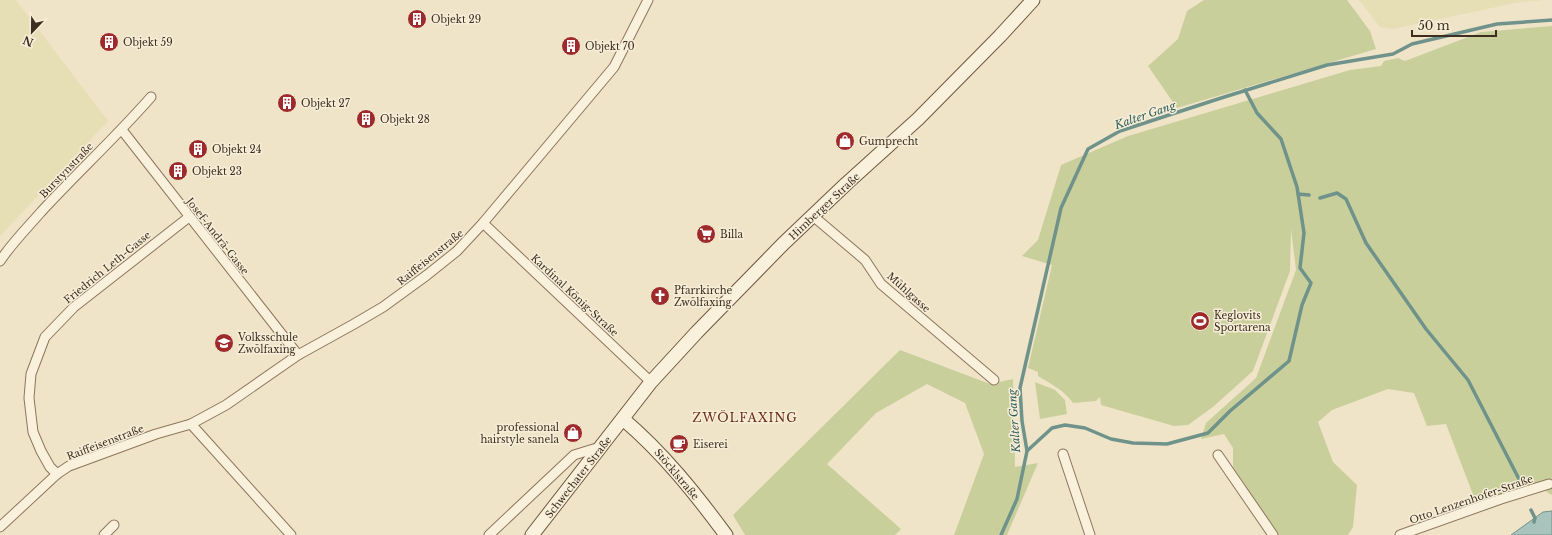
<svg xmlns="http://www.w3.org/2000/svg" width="1552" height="535" viewBox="0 0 1552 535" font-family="'Libre Baskerville',serif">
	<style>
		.farmland { fill: #e6deb5 }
		.green { fill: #c9cf9b }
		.water { fill: #a9c4bc; stroke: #6f938a }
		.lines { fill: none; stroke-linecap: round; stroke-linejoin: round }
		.stream { stroke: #6f938a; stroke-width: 3.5 }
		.street-casing { stroke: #8d765c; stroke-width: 11 }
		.secondary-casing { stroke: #6f573f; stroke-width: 15 }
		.street { stroke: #faf1dc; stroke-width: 9 }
		.secondary { stroke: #faf1dc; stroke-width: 13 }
		.labels { text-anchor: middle; stroke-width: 3; stroke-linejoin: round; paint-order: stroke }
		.poi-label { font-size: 10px; fill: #3d2e20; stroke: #f7eed8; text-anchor: start }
		.street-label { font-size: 10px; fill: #3d2e20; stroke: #f7eed8 }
		.water-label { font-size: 11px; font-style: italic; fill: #2f5d5a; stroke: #f7eed8 }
		.quarter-label { font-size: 12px; letter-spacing: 1px; fill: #6b2e1e; stroke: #f7eed8 }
	</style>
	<rect width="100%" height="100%" fill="#f0e4c8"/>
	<!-- farmland -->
	<g class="farmland">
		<path d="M0,0H16L108,121L0,236Z"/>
		<path d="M1359,0H1543L1515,3L1393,29L1380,27Z"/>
	</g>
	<!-- green -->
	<g class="green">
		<path d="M1204,0H1347L1370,31L1376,49L1177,108L1148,66L1178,39L1187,11Z"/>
		<path d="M1552,26V495L1548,493L1539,483L1477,505L1446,424L1427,426L1414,393L1388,389L1332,410L1318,422L1333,462L1357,485L1353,527L1348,535H1278L1233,467V448L1224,434L1201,439L1206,423L1256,378L1296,270L1291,229L1290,271L1253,371L1213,407L1188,425L1174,426L1101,405L1100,397L1096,401L1073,403C1064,390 1051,384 1038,376V372L1028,368L1052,265L1022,256L1038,240L1061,165L1128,136L1350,70L1381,66L1384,61L1398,58L1405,61L1481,32Z"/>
		<path d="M900,350L990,384L1013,379L1015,467L1038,463L1007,535H954L984,454L965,403L927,384L876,413L827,464L901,529L895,535H745L733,515Z"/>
		<path d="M1035,382L1055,390L1065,400L1067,414L1040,419Z"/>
	</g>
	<!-- water -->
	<path class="water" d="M1552,511V535H1511L1543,512Z"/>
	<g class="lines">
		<!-- stream -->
		<g class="stream">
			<path d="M1298,194L1309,195"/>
			<path d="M1320,198L1337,193L1346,199L1366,243L1426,329L1468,380L1520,481"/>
			<path d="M1027,451L1052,428L1065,425L1085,428L1111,439L1133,443L1167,444L1208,433L1230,411L1289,361L1302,305L1311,283L1300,268L1304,233L1297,187L1281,139L1257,113L1245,90"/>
			<path d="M1531,510L1535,518L1534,522"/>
			<path d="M1001,535L1017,499L1027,451L1022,421L1020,388L1061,208L1088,149L1120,131L1218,99L1327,65L1393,54L1412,44L1497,24L1552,20"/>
		</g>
		<!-- street casing -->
		<g class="street-casing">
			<g id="street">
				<path d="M122,130L298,355"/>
				<path d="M813,216L865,260L881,284L994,380"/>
				<path d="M483,223L651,382"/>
				<path d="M0,261C12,243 27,228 41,212C77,173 116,137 151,97"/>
				<path d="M191,424L291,535"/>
				<path d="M1063,454L1090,535"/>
				<path d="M1218,455L1273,535"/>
				<path d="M57,474L50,467L41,451L33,432L29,398L31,374L45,337L74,307L189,217"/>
				<path d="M0,527L57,474L69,466L156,434L191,424L226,405L298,355L354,324L383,307L427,275L457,251L483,223L614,67L648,0"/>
				<path d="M104,535L114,525"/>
				<path d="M489,535L574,455L600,447"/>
				<path d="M1400,535L1501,499L1549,484"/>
			</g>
		</g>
		<!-- secondary casing -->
		<g class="secondary-casing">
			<g id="secondary">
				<path d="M623,419C663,453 695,493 726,535"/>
				<path d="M532,535L651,382L697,332L783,244L846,184L918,119L1000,36L1033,0"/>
			</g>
		</g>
		<!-- street -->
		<use href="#street" class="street"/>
		<!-- secondary -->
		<use href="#secondary" class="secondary"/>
	</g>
	<!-- icons -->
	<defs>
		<g id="building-disc" transform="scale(1)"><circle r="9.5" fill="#9e2a2b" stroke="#f7eed8"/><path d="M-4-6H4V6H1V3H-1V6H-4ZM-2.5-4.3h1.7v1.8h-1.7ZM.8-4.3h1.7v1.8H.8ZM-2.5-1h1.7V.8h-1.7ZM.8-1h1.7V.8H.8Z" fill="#fff"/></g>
		<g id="shop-disc" transform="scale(1)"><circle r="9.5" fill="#9e2a2b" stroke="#f7eed8"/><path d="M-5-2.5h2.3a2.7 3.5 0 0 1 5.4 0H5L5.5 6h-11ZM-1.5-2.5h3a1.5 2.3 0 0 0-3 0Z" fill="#fff"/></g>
		<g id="supermarket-disc" transform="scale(1)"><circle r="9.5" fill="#9e2a2b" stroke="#f7eed8"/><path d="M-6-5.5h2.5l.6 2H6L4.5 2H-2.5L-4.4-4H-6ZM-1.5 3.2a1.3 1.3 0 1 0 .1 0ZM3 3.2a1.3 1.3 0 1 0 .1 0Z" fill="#fff"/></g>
		<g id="church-disc" transform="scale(1)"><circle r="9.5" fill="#9e2a2b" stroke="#f7eed8"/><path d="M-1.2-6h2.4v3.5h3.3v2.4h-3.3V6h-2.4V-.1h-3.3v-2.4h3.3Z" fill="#fff"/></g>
		<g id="stadium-disc" transform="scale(1)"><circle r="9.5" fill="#9e2a2b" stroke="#f7eed8"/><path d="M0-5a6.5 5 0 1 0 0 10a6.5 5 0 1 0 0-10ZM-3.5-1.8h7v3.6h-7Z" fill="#fff"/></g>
		<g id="school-disc" transform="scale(1)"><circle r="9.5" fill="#9e2a2b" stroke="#f7eed8"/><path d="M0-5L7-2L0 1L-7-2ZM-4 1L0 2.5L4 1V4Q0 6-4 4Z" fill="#fff"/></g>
		<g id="cafe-disc" transform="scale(1)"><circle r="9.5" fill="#9e2a2b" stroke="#f7eed8"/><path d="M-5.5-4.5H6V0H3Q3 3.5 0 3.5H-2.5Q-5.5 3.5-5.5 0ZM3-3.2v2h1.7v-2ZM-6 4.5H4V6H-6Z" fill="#fff"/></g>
	</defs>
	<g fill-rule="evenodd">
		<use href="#building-disc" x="417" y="19"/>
		<use href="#building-disc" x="109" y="42"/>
		<use href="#building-disc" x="571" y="46"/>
		<use href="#building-disc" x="287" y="103"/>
		<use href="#building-disc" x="366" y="119"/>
		<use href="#shop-disc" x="845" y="141"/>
		<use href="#building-disc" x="198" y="149"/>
		<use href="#building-disc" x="178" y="171"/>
		<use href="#supermarket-disc" x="706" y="234"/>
		<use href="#church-disc" x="660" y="296"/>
		<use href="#stadium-disc" x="1200" y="321"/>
		<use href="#school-disc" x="224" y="343"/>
		<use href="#shop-disc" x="573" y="433"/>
		<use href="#cafe-disc" x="679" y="444"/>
	</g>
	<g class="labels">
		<!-- poi labels -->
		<g class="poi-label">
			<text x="431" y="23">Objekt 29</text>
			<text x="123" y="46">Objekt 59</text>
			<text x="585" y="50">Objekt 70</text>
			<text x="301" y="107">Objekt 27</text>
			<text x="380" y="123">Objekt 28</text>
			<text x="859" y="145">Gumprecht</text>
			<text x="212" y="153">Objekt 24</text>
			<text x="192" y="175">Objekt 23</text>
			<text x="720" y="238">Billa</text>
			<text x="674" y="294">Pfarrkirche<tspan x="674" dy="12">Zwölfaxing</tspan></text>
			<text x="1214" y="319">Keglovits<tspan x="1214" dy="12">Sportarena</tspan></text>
			<text x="238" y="341">Volksschule<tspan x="238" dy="12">Zwölfaxing</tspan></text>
			<text x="559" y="431" text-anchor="end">professional<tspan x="559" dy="12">hairstyle sanela</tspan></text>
			<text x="693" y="448">Eiserei</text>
		</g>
		<!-- street labels -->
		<g class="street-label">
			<text transform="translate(66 170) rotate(-46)" y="4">Burstynstraße</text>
			<text transform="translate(824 206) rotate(-43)" y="4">Himberger Straße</text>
			<text transform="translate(218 236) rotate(52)" y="4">Josef-Andrä-Gasse</text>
			<text transform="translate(430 257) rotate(-39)" y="4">Raiffeisenstraße</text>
			<text transform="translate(107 267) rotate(-39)" y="4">Friedrich Leth-Gasse</text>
			<text transform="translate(909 292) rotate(42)" y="4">Mühlgasse</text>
			<text transform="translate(575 295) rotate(43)" y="4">Kardinal König-Straße</text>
			<text transform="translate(105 442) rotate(-21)" y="4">Raiffeisenstraße</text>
			<text transform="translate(677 474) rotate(50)" y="4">Stöcklstraße</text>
			<text transform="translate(578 477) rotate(-52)" y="4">Schwechater Straße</text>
			<text transform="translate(1471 499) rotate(-19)" y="4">Otto Lenzenhofer-Straße</text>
		</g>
		<!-- water labels -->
		<g class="water-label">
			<text transform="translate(1145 115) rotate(-19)" y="4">Kalter Gang</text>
			<text transform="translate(1014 421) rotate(-94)" y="4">Kalter Gang</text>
		</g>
		<!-- quarter labels -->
		<g class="quarter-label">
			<text x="745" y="422">ZWÖLFAXING</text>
		</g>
	</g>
	<!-- north arrow -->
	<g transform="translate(32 32) rotate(202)" stroke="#f7eed8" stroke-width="3" paint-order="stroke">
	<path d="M0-3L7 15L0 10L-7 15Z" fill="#3d2e20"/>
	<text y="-6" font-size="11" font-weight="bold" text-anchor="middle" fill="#3d2e20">N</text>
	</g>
	<!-- scale -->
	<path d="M1412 30v6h84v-6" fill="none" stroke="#3d2e20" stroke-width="2"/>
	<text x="1418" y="30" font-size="12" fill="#3d2e20" stroke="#f7eed8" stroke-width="3" paint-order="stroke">50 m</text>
</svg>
